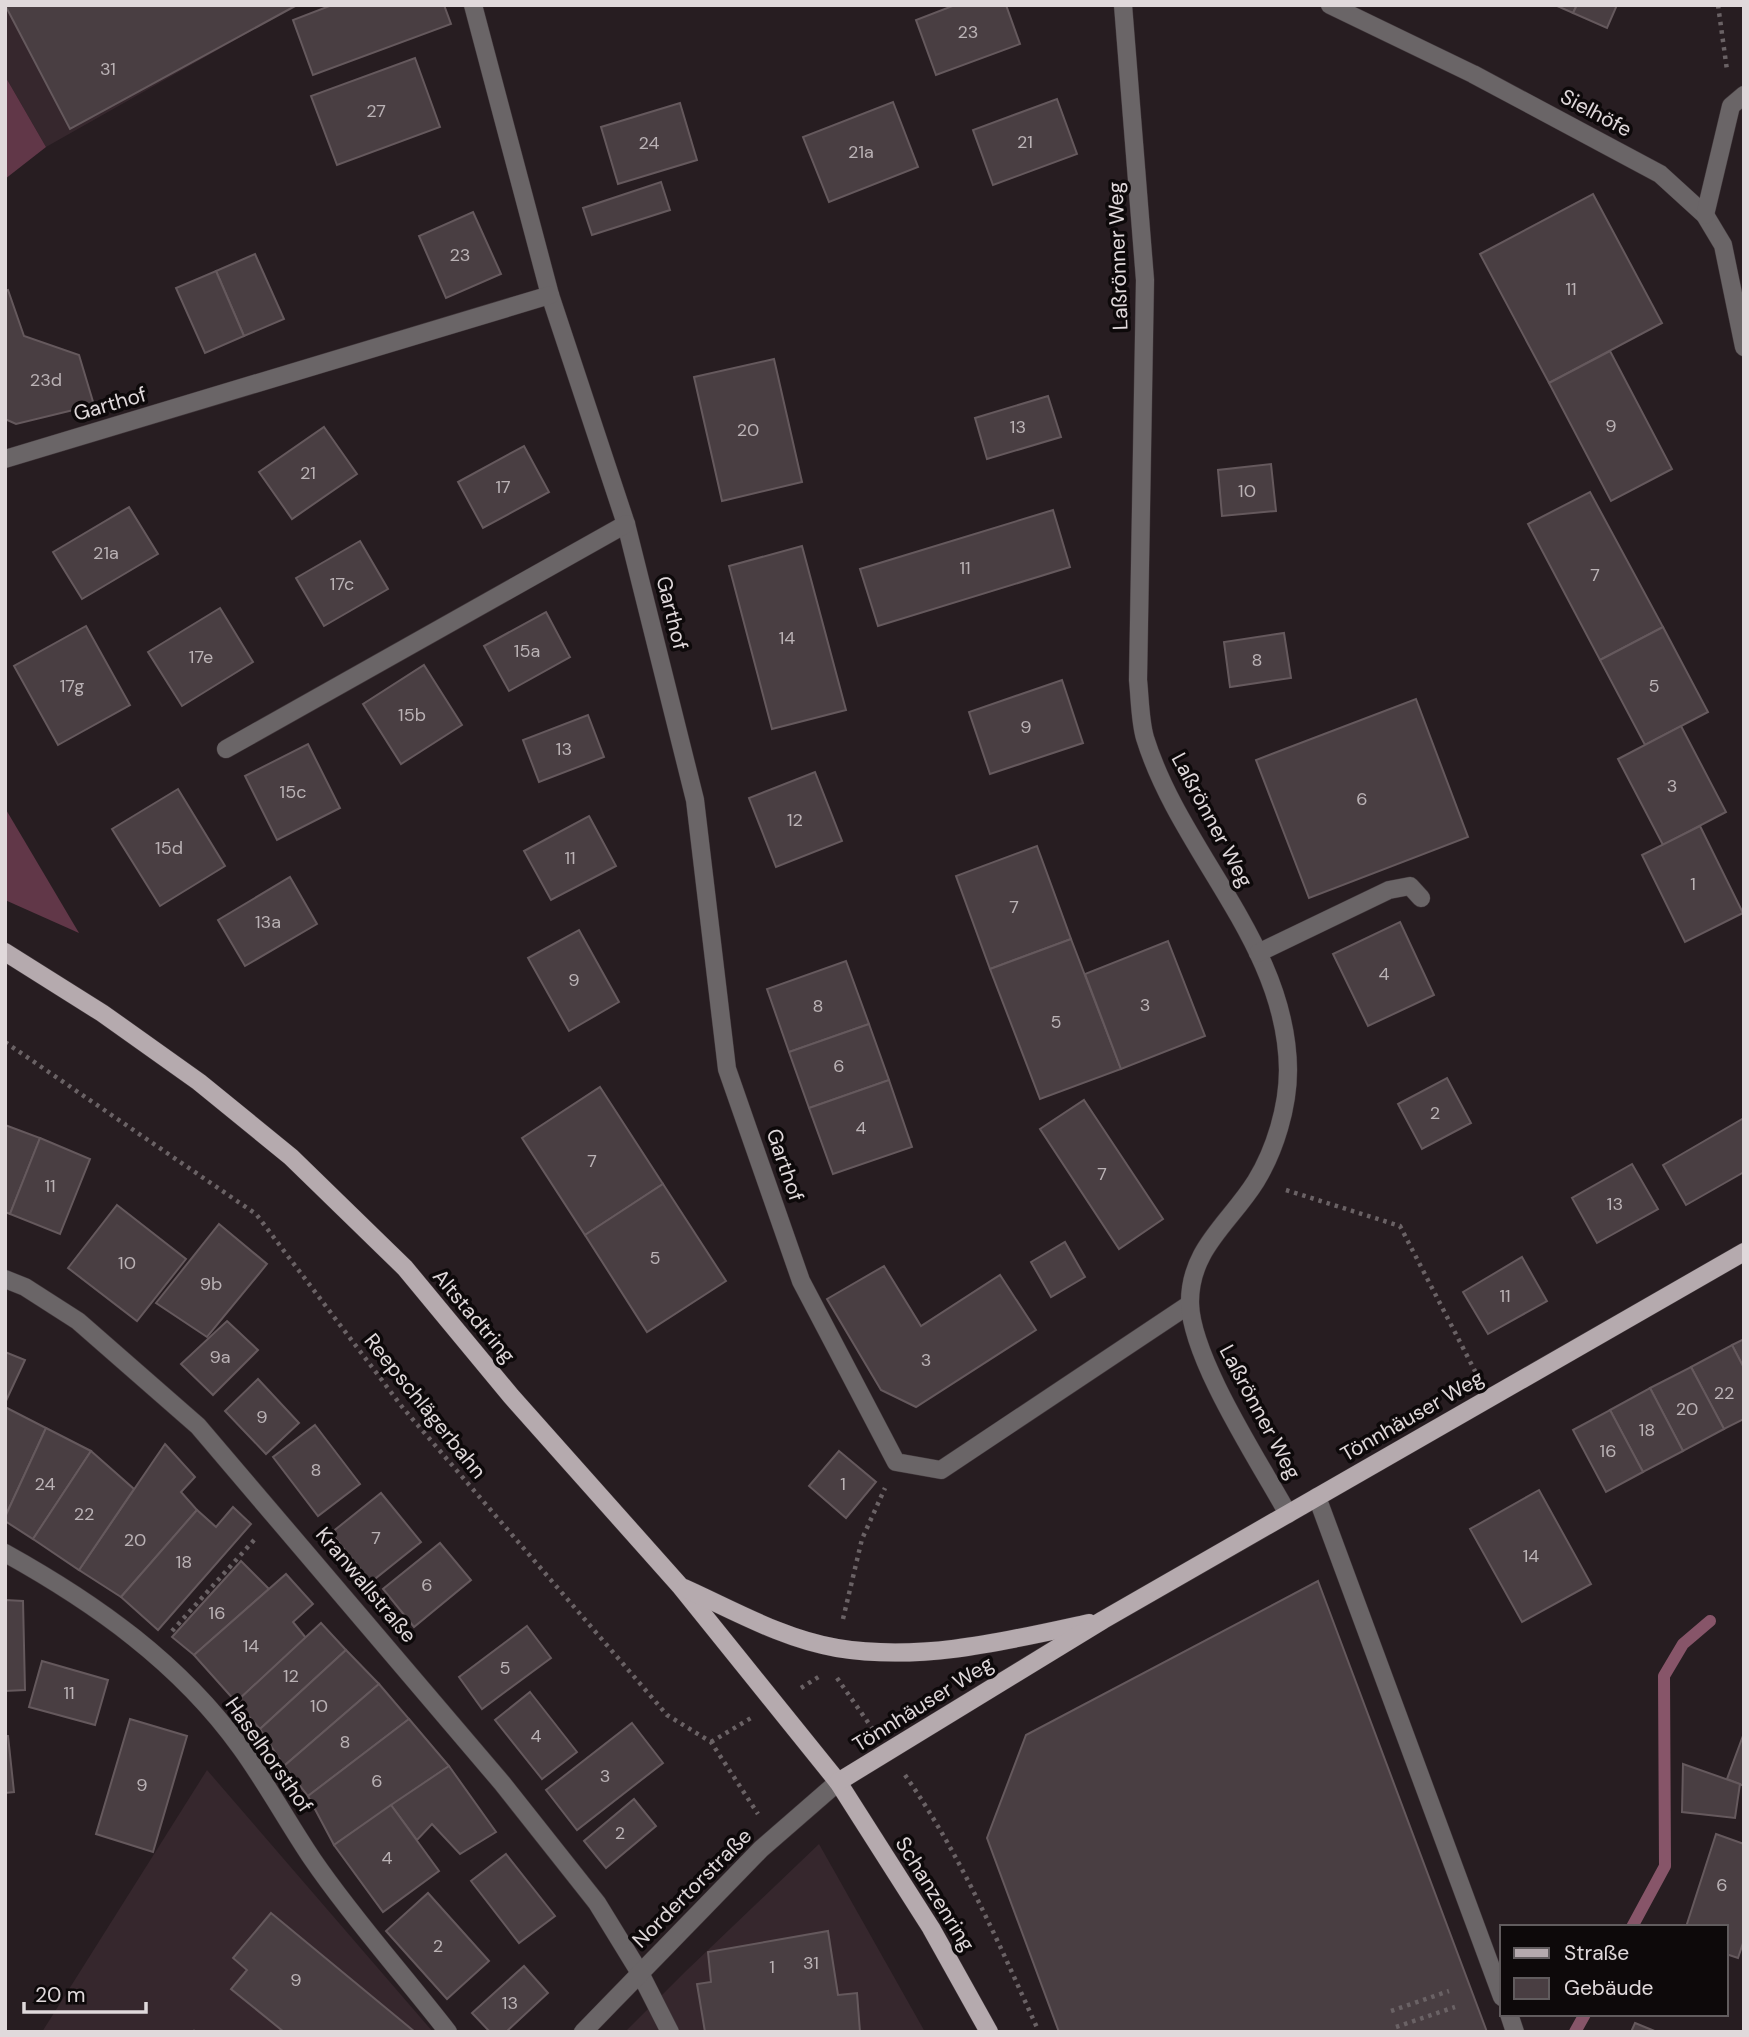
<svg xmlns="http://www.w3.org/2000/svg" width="1749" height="2037" viewBox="0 0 1749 2037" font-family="'DM Sans',sans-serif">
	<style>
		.built { fill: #36272d }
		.green { fill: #613748 }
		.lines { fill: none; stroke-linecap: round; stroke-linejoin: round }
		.stream { stroke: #875569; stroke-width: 12 }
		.building { fill: #493e42; stroke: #65595d; stroke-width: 2 }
		.minor-casing { stroke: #41373b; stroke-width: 19 }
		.major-casing { stroke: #41373b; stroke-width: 19 }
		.path { stroke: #6a6265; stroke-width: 4.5; stroke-dasharray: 3.5 5; stroke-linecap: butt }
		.minor { stroke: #6a6567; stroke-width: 18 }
		.major { stroke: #b5aaae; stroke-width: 18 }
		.labels { text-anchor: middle; stroke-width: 7; stroke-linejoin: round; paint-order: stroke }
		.number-label { font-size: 18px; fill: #bab2b5 }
		.street-label { font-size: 21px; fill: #e0d9db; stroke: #0d090a }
	</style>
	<rect width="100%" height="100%" fill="#271d21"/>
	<!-- built -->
	<g class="built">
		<path d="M5,5H297L46,147L5,76Z"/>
		<path d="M207,1770L433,2032H42Z"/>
		<path d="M819,1844L925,2032H625L686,1971Z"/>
	</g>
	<!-- green -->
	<g class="green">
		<path d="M5,76L46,147L5,179Z"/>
		<path d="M5,808L79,933L5,900Z"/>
	</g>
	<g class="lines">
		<!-- stream -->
		<g class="stream">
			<path d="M1632,1927L1665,1866L1664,1676L1683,1644L1710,1621"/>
			<path d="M1575,2032L1585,2014"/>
		</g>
	</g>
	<!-- building -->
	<g class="building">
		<path d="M5,5H297L70,129Z"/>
		<path d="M332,5H444L451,24L313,75L293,20Z"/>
		<path d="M955,5H1006L1020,44L936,75L916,20Z"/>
		<path d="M1555,5H1577L1573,13Z"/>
		<path d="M1577,5H1617L1607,28L1573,13Z"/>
		<path d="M415,58L440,127L337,165L311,96Z"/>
		<path d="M1057,99L1077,154L993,185L973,130Z"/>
		<path d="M893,102L918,167L829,202L803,137Z"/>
		<path d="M680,103L697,160L618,184L601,127Z"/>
		<path d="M661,182L670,210L592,235L583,208Z"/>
		<path d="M1593,194L1662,323L1549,383L1480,254Z"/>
		<path d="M473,212L501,274L446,298L419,236Z"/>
		<path d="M255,254L284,319L244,336L216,271Z"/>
		<path d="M216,271L244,336L205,353L176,288Z"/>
		<path d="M8,290L24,336L79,355L94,405L16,424L5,419V291Z"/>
		<path d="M1610,351L1672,469L1611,501L1549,383Z"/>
		<path d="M774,359L802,482L722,501L694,377Z"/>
		<path d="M1048,396L1061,437L987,459L975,418Z"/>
		<path d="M324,427L357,474L292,519L259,472Z"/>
		<path d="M524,446L549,492L483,528L458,482Z"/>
		<path d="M1271,464L1276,511L1222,516L1218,470Z"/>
		<path d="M1590,492L1663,627L1600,660L1528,524Z"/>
		<path d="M129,507L158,554L82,599L53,552Z"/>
		<path d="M1053,510L1070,567L878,626L860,569Z"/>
		<path d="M360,541L388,589L324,626L296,578Z"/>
		<path d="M802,546L846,710L772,729L729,566Z"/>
		<path d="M220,608L253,662L182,706L148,652Z"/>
		<path d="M546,612L570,657L509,691L484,646Z"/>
		<path d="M86,626L130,705L58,745L14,666Z"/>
		<path d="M1663,627L1708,712L1645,745L1600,660Z"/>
		<path d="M1284,633L1291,678L1230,687L1224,642Z"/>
		<path d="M424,665L462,725L401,764L363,704Z"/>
		<path d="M1062,680L1083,743L990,774L969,712Z"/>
		<path d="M1416,699L1468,837L1309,898L1256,760Z"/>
		<path d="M588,715L604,757L539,782L523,740Z"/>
		<path d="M1681,726L1726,812L1663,845L1618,759Z"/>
		<path d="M308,744L340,808L277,840L245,776Z"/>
		<path d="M815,772L842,841L776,867L749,798Z"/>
		<path d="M178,789L225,866L160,906L112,829Z"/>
		<path d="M589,816L616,866L551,900L524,851Z"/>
		<path d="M1700,826L1743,913L1685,942L1642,855Z"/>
		<path d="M1037,846L1071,939L990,969L956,876Z"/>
		<path d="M290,877L317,924L245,966L218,920Z"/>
		<path d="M1400,922L1434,995L1368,1026L1333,954Z"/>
		<path d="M579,930L619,1002L569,1031L528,958Z"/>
		<path d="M1071,939L1121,1069L1040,1099L990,969Z"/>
		<path d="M1168,941L1205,1036L1121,1069L1085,974Z"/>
		<path d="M846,961L869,1024L789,1052L767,989Z"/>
		<path d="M869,1024L889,1080L809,1108L789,1052Z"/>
		<path d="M1447,1078L1471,1123L1422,1149L1398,1104Z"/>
		<path d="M889,1080L912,1147L833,1174L809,1108Z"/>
		<path d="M600,1087L663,1184L585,1235L522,1138Z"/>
		<path d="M1084,1100L1163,1219L1119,1249L1040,1129Z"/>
		<path d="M1744,1118V1172L1686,1205L1663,1165Z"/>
		<path d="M5,1125L40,1138L10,1214L5,1212Z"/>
		<path d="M40,1138L90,1159L60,1234L10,1214Z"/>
		<path d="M1632,1164L1658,1209L1597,1243L1572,1198Z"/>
		<path d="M663,1184L726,1281L647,1332L585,1235Z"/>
		<path d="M117,1205L186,1259L137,1321L68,1268Z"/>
		<path d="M219,1224L267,1264L207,1337L156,1303Z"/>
		<path d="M1065,1242L1085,1277L1051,1297L1031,1262Z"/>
		<path d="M1522,1257L1547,1301L1488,1334L1463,1292Z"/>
		<path d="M884,1266L921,1326L1000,1275L1036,1330L916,1407L881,1390L827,1299Z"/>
		<path d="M227,1321L258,1350L213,1395L181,1364Z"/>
		<path d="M1744,1339V1368L1732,1345Z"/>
		<path d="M1732,1345L1744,1368V1419L1724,1429L1691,1367Z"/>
		<path d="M5,1352L25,1360L5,1403Z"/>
		<path d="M1691,1367L1724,1429L1683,1451L1650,1388Z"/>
		<path d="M258,1379L299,1423L266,1454L225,1411Z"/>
		<path d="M1650,1388L1683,1451L1643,1472L1610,1410Z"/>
		<path d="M5,1407L46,1428L5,1517Z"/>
		<path d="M1610,1410L1643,1472L1606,1492L1573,1430Z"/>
		<path d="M315,1425L360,1484L318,1516L273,1457Z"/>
		<path d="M46,1428L91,1451L33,1539L5,1521V1517Z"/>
		<path d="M165,1444L195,1477L181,1492L197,1510L121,1597L79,1570Z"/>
		<path d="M91,1451L134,1489L79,1570L33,1539Z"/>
		<path d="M839,1451L876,1482L846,1518L809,1486Z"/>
		<path d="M1539,1490L1591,1584L1522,1622L1470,1529Z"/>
		<path d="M381,1493L421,1542L371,1582L331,1533Z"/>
		<path d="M233,1507L251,1524L158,1630L121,1597L197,1510L216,1527Z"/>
		<path d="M440,1543L471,1580L414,1627L383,1589Z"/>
		<path d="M241,1561L269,1589L194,1655L172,1637Z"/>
		<path d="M286,1574L313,1604L293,1622L306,1638L236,1702L194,1655Z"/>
		<path d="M1318,1581L1487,2032H1059L987,1838L1026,1735Z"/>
		<path d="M5,1600L23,1601L25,1690L5,1691Z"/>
		<path d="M321,1623L346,1650L260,1729L236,1702Z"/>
		<path d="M527,1626L551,1658L482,1709L459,1677Z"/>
		<path d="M346,1650L379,1684L284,1766L260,1729Z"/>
		<path d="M42,1661L108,1680L95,1725L29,1707Z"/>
		<path d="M379,1684L409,1719L308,1796L284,1766Z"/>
		<path d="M530,1692L577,1752L542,1779L495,1720Z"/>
		<path d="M130,1719L187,1736L153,1852L96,1834Z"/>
		<path d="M409,1719L449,1766L334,1845L308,1796Z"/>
		<path d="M632,1723L663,1763L577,1830L546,1790Z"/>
		<path d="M1744,1733V1786L1727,1779Z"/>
		<path d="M5,1736H8L14,1792L5,1793Z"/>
		<path d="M1683,1764L1740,1784L1735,1818L1682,1812Z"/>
		<path d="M449,1766L496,1832L460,1854L432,1824L417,1840L391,1805Z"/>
		<path d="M634,1799L656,1826L606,1868L584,1841Z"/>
		<path d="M391,1805L439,1871L383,1912L334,1845Z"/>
		<path d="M1716,1834L1744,1844V1940L1738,1958L1726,1954V1927H1686Z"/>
		<path d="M506,1854L555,1916L519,1943L471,1881Z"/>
		<path d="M428,1893L489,1961L447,1999L386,1931Z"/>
		<path d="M271,1913L415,2032H284L231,1989L247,1970L233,1958Z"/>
		<path d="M828,1931L838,1995L857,1993L860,2032H705L697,1984L711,1982L708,1952Z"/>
		<path d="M524,1966L548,1993L506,2032H490L472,2013Z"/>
		<path d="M1635,2023L1657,2032H1631Z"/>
	</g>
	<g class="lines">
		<!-- minor casing -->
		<g class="minor-casing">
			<g id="minor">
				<path d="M473,5L550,295L626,524L695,800L727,1069L801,1281L896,1462L941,1470L1190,1304"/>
				<path d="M1123,5L1145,280L1138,680C1140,699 1140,721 1145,738C1181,854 1287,944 1288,1070C1288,1107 1275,1150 1256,1181C1230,1223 1189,1249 1190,1304C1192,1360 1260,1463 1288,1514"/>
				<path d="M1330,5L1473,74L1660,174L1705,215L1723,245L1744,347"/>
				<path d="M1705,215L1731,106L1744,95"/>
				<path d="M5,459L550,295"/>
				<path d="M226,749L626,524"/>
				<path d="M1258,953L1389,890L1410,886L1421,898"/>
				<path d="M5,1279L25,1287L78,1321L198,1426L502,1783L597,1903L640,1973L670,2032"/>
				<path d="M1317,1497L1502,1997"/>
				<path d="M5,1553C95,1603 180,1663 241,1748C267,1784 288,1823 313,1860C354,1920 404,1975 448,2032"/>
				<path d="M1509,2014L1515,2032"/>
				<path d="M583,2032L761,1849L838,1782"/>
			</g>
		</g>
		<!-- major casing -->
		<g class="major-casing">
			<g id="major">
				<path d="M5,952L102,1013L199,1082L291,1157L405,1268L511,1396L681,1587L838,1782L931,1928L989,2032"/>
				<path d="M684,1588C733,1610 783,1639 837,1648C922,1662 1006,1641 1089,1623"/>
				<path d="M838,1782L1103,1620L1744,1252"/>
			</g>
		</g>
		<!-- path -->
		<g class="path">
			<path d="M1718,5L1727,70"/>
			<path d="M5,1042L256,1214L403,1408L667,1715L711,1742L758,1814"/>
			<path d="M1286,1190L1400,1226L1476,1373"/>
			<path d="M843,1619L862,1539L885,1488"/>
			<path d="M172,1631L255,1539"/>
			<path d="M837,1678L872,1728"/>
			<path d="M801,1688L820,1676"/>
			<path d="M711,1742L751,1718"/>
			<path d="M905,1775C961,1855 999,1944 1039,2032"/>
			<path d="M1391,2011L1449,1991"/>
			<path d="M1396,2027L1455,2007"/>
			<path d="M193,2032H195"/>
		</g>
		<!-- minor -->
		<use href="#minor" class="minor"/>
		<!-- major -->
		<use href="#major" class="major"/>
	</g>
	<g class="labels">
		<!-- number labels -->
		<g class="number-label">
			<text x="968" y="38">23</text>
			<text x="108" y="75">31</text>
			<text x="376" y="117">27</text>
			<text x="1025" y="148">21</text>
			<text x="649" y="149">24</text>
			<text x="861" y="158">21a</text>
			<text x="460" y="261">23</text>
			<text x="1571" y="295">11</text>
			<text x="46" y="386">23d</text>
			<text x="1611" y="432">9</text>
			<text x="1018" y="433">13</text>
			<text x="748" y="436">20</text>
			<text x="308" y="479">21</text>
			<text x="503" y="493">17</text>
			<text x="1247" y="497">10</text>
			<text x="106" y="559">21a</text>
			<text x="965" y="574">11</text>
			<text x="1595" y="581">7</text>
			<text x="342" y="590">17c</text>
			<text x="787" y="644">14</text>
			<text x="527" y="657">15a</text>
			<text x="201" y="663">17e</text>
			<text x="1257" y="666">8</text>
			<text x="72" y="692">17g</text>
			<text x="1654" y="692">5</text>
			<text x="412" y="721">15b</text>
			<text x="1026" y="733">9</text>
			<text x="564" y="755">13</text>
			<text x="1672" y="792">3</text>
			<text x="293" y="798">15c</text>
			<text x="1362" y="805">6</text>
			<text x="795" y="826">12</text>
			<text x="169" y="854">15d</text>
			<text x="570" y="864">11</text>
			<text x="1693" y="890">1</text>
			<text x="1014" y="913">7</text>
			<text x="268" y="928">13a</text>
			<text x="1384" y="980">4</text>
			<text x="574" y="986">9</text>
			<text x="1145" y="1011">3</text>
			<text x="818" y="1012">8</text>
			<text x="1056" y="1028">5</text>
			<text x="839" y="1072">6</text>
			<text x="1435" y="1119">2</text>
			<text x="861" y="1134">4</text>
			<text x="592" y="1167">7</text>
			<text x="1102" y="1180">7</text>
			<text x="50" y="1192">11</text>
			<text x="1615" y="1210">13</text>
			<text x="655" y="1264">5</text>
			<text x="127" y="1269">10</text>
			<text x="211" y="1290">9b</text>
			<text x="1505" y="1302">11</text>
			<text x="220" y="1363">9a</text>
			<text x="926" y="1366">3</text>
			<text x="1724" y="1399">22</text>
			<text x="1687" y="1415">20</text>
			<text x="262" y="1423">9</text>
			<text x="1647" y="1436">18</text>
			<text x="1608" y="1457">16</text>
			<text x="316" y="1476">8</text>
			<text x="45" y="1490">24</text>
			<text x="843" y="1490">1</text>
			<text x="84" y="1520">22</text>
			<text x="376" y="1544">7</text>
			<text x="135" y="1546">20</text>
			<text x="1531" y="1562">14</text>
			<text x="184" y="1568">18</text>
			<text x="427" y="1591">6</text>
			<text x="217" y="1619">16</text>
			<text x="251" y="1652">14</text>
			<text x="505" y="1674">5</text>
			<text x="291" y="1682">12</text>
			<text x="69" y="1699">11</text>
			<text x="319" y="1712">10</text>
			<text x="536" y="1742">4</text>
			<text x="345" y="1748">8</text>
			<text x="605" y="1782">3</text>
			<text x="377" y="1787">6</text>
			<text x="142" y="1791">9</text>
			<text x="620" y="1839">2</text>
			<text x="387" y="1864">4</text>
			<text x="1722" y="1891">6</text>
			<text x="438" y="1952">2</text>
			<text x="811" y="1969">31</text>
			<text x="772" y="1973">1</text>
			<text x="296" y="1986">9</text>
			<text x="510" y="2009">13</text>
		</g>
		<!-- street labels -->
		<g class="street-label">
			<text transform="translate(1596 113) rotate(28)" y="7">Sielhöfe</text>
			<text transform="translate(1118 256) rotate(-92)" y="7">Laßrönner Weg</text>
			<text transform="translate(110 404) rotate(-16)" y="7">Garthof</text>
			<text transform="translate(672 613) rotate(76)" y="7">Garthof</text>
			<text transform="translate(1212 820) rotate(62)" y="7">Laßrönner Weg</text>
			<text transform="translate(785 1165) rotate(71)" y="7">Garthof</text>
			<text transform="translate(474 1316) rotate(50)" y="7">Altstadtring</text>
			<text transform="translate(425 1406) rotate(51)" y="7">Reepschlägerbahn</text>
			<text transform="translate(1260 1412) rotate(62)" y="7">Laßrönner Weg</text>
			<text transform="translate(1412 1416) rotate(-30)" y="7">Tönnhäuser Weg</text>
			<text transform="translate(366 1585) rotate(50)" y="7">Kranwallstraße</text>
			<text transform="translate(923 1704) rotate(-32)" y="7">Tönnhäuser Weg</text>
			<text transform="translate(269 1755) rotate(55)" y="7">Haselhorsthof</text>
			<text transform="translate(692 1888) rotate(-45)" y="7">Nordertorstraße</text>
			<text transform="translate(935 1894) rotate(58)" y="7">Schanzenring</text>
		</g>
	</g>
	<!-- border -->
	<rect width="1749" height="2037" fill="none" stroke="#e0d9db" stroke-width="14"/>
	<!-- legend -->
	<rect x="1500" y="1925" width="228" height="91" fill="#0d090a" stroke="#615c5e" stroke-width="2"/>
	<rect x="1514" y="1948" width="35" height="10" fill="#b5aaae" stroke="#615c5e" stroke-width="2"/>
	<text x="1564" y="1960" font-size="21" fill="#e0d9db">Straße</text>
	<rect x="1514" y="1978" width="35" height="21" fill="#493e42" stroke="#615c5e" stroke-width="2"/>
	<text x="1564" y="1995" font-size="21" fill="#e0d9db">Gebäude</text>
	<!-- scale -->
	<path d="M24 2002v10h122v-10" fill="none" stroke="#e0d9db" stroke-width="3.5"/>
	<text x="35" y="2002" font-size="21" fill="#e0d9db" stroke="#0d090a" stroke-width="5" paint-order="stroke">20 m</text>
</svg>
